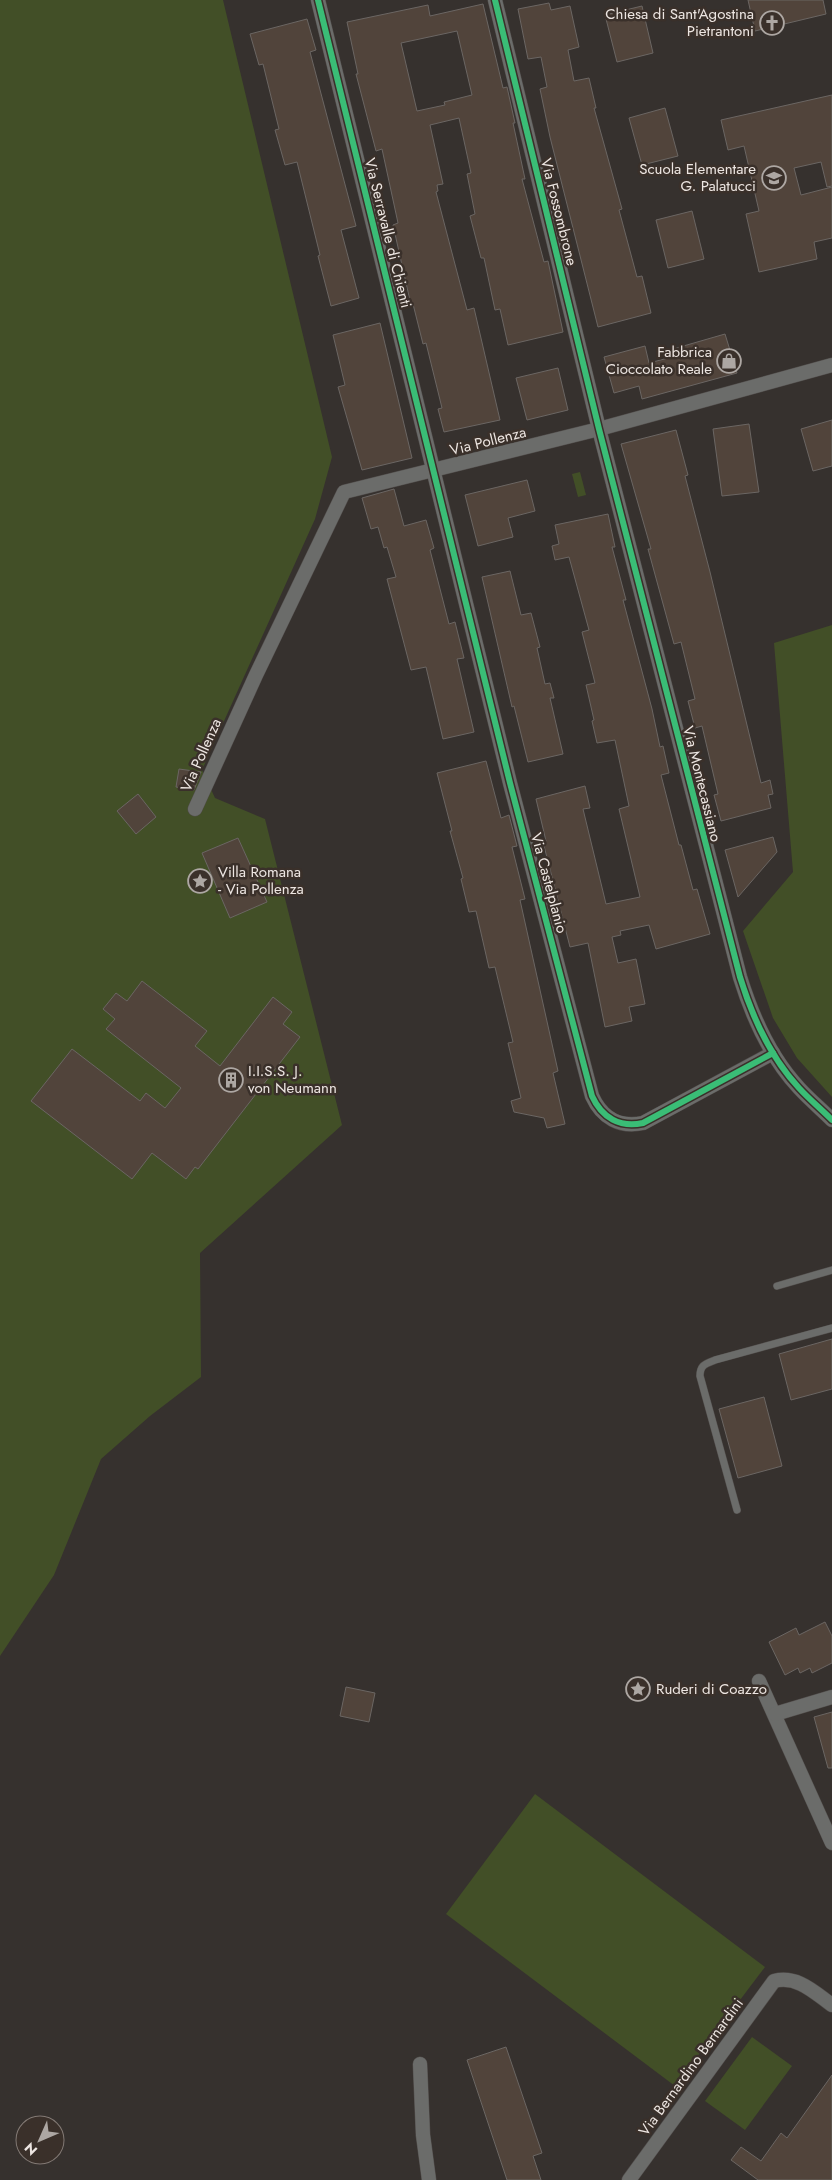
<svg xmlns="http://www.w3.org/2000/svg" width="832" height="2180" viewBox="0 0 832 2180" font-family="Jost,sans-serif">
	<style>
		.green { fill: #424f27 }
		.building { fill: #51443b; stroke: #6b6663; fill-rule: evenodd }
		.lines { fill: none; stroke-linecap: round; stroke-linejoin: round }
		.service-casing { stroke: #524e4c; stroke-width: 8 }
		.minor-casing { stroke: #524e4c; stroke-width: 15 }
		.service { stroke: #6b6c6a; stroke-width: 7 }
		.minor { stroke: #6b6c6a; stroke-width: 14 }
		.cycleway-casing { stroke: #3a302a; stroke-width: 9 }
		.cycleway { stroke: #3abd76; stroke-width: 6 }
		.labels { text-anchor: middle; stroke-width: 5; stroke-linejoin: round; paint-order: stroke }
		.poi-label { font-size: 15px; fill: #ede6e2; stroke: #3a302a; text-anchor: end }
		.street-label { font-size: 15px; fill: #ede6e2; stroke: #3a302a }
	</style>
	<rect width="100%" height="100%" fill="#36312e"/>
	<!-- green -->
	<g class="green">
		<path d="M0,0H223L332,457L315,519L202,770L215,798L265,819L342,1125L200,1253L201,1377L150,1416L101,1459L54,1575L0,1656Z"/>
		<path d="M580,472L586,495L578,497L572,474Z"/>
		<path d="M832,625V1097L797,1058L773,1018L743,931L793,872L774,643Z"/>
		<path d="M535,1794L765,1967L675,2086L446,1914Z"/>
		<path d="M752,2037L792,2066L745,2130L705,2101Z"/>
	</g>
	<!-- building -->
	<g class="building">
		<path d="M748,0H823L826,14L755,31Z"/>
		<path d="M549,3L551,10L570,6L579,47L568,50L574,81L589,78L596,108H594L622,209L619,210L637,277L642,276L651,313L598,327L550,137L540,89L547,87L541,57L528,59L518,9Z"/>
		<path d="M483,4L503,88L507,87L515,123H513L525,179H522L544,262L548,261L563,332L508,345L500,309L495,310L484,258H481L470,216L475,214L467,174L471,173L459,118L430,125L443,184L437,185L438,191L436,192L467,310L474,308L500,420L444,432L438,409L442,408L426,343L423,344L413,304L411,305L393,225L398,223L382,149L376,151L356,74H358L347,22L428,5L430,16ZM457,31L472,95L444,102L445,105L417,111L401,43Z"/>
		<path d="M642,6L653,53L617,62L605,15Z"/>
		<path d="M307,19L316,50L310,52L356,226L341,230L359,298L331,306L318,256L320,255L297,162L285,165L275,130L279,129L263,64L259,65L250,34Z"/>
		<path d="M832,95V186L827,187L821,162L794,168L801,195L832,187V238L814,242L817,259L759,272L746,214L759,211L744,146L728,150L721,120Z"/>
		<path d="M665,108L678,156L642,165L629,118Z"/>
		<path d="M692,211L704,259L668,268L656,220Z"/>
		<path d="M380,323L412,458L362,470L338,387L345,385L333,335Z"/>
		<path d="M725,334L737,373L642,399L639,386L614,393L604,357L645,346L649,363L676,356L673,349Z"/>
		<path d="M558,368L568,410L527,420L516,378Z"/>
		<path d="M832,420V466L813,471L801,429Z"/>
		<path d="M749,424L759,492L722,496L713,429Z"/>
		<path d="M676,430L688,475L685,476L710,572L761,783L770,780L773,794L768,795L771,808L721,821L714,795L718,794L702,726L695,728L688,701L695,699L681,642L674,644L648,549H651L621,444Z"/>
		<path d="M527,480L535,511L508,518L513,537L478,546L465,495Z"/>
		<path d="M394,489L404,526L426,520L434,548L430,550L449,624L455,622L464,658L457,659L474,732L443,739L426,667L411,670L387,579L396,577L387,547L384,548L378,527L371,529L362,498Z"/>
		<path d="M608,514L615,547H612L626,600H623L652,709L660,747L663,746L669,773L661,775L679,845H681L693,890L697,889L710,934L656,949L649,925L620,931L621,935L612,937L618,963L636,959L645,1004L629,1007L632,1021L605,1027L588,943L570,947L543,842L546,841L536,799L585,786L590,808L583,809L606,904L640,897L619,809L629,806L615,740L597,743L592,721L594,720L586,685L595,683L582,632L589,630L569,557L555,560L552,546L559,544L555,525Z"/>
		<path d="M510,571L521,615L531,613L540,647L537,648L545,684L550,683L554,698H550L563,754L528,762L514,706L512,707L482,577Z"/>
		<path d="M486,761L501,818L509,815L517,846L512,847L525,899L520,900L558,1071L553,1073L565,1124L547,1128L544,1118L514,1112L511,1101L521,1098L508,1043L513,1042L495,967L489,968L476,911L469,912L461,879L463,878L450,831H452L437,773Z"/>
		<path d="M179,769L201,772L194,790L176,787Z"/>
		<path d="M138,794L156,817L136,834L117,811Z"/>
		<path d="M773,837L777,852L738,897L725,850Z"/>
		<path d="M238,838L267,902L230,918L202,853Z"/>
		<path d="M142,981L207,1031L195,1046L220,1066L273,997L292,1012L283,1024L300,1037L198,1169L195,1167L186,1179L152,1153L132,1179L31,1101L72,1049L140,1101L146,1093L165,1108L181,1088L106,1029L115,1019L103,1009L116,993L127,1001Z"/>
		<path d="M832,1339V1389L791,1400L779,1354Z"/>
		<path d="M764,1397L782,1466L738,1478L719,1409Z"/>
		<path d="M825,1622L832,1636V1663L812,1673L810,1668L800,1673L798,1668L785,1675L769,1642L796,1628L799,1635Z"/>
		<path d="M346,1687L375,1693L369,1722L340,1716Z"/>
		<path d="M832,1712V1768H828L814,1717Z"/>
		<path d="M506,2047L542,2153L533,2156L541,2180H507L467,2060Z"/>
		<path d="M832,2075V2180H758L731,2160L741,2147L761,2161L781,2133L787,2138Z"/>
	</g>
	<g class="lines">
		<!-- service casing -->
		<g class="service-casing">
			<g id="service">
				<path d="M777,1286L832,1270"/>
				<path d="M737,1510L700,1376C700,1365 705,1364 715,1360L832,1328"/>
			</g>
		</g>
		<!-- minor casing -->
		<g class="minor-casing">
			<g id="minor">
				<path d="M318,0L510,783L592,1096C602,1118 620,1128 643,1123L773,1053"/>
				<path d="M495,0L599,429L740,977C752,1016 770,1057 799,1088C809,1099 821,1109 832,1120"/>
				<path d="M195,809L256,675L344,492L599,429L832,365"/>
				<path d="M759,1681L832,1843"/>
				<path d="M775,1714L832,1697"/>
				<path d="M420,2064L423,2135L429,2180"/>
				<path d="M629,2180L774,1981C798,1975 815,1993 832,2005"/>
			</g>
		</g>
		<!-- service -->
		<use href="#service" class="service"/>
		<!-- minor -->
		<use href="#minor" class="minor"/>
		<!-- cycleway casing -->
		<g class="cycleway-casing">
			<g id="cycleway">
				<path d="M318,0L510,783L592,1096C602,1118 620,1128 643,1123L773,1053"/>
				<path d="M495,0L599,429L740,977C752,1016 770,1057 799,1088C809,1099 821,1109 832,1120"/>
			</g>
		</g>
		<!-- cycleway -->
		<use href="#cycleway" class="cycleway"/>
	</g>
	<!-- icons -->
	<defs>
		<g id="church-ring" transform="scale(1.25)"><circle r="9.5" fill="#3a302a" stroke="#ada7a3" stroke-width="1.5"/><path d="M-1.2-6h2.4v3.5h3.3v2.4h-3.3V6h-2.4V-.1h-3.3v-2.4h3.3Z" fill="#ada7a3"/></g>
		<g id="school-ring" transform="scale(1.25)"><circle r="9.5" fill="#3a302a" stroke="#ada7a3" stroke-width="1.5"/><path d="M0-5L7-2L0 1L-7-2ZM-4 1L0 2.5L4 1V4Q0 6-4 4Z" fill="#ada7a3"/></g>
		<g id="shop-ring" transform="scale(1.25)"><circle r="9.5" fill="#3a302a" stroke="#ada7a3" stroke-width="1.5"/><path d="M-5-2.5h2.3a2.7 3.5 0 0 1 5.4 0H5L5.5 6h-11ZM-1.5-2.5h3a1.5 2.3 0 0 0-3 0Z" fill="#ada7a3"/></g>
		<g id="sight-ring" transform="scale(1.25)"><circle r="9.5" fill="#3a302a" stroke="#ada7a3" stroke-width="1.5"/><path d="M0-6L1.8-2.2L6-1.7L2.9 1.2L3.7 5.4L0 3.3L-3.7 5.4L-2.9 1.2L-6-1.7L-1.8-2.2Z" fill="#ada7a3"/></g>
		<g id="building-ring" transform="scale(1.25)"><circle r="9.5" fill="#3a302a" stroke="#ada7a3" stroke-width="1.5"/><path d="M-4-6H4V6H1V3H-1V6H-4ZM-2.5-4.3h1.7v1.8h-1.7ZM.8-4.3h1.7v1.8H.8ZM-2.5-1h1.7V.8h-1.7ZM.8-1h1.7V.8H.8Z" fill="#ada7a3"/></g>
	</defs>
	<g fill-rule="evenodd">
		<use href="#church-ring" x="772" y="23"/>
		<use href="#school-ring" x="774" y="178"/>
		<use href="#shop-ring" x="729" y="361"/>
		<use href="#sight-ring" x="200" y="881"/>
		<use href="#building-ring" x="231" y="1080"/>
		<use href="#sight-ring" x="638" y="1689"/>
	</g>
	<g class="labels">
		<!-- poi labels -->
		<g class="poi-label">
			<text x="754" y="19">Chiesa di Sant'Agostina<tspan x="754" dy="17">Pietrantoni</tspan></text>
			<text x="756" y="174">Scuola Elementare<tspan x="756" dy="17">G. Palatucci</tspan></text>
			<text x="712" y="357">Fabbrica<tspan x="712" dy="17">Cioccolato Reale</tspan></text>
			<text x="218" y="877" text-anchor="start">Villa Romana<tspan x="218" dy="17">- Via Pollenza</tspan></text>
			<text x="248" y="1076" text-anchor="start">I.I.S.S. J.<tspan x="248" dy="17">von Neumann</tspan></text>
			<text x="656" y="1694" text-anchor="start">Ruderi di Coazzo</text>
		</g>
		<!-- street labels -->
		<g class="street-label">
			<text transform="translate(559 212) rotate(76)" y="5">Via Fossombrone</text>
			<text transform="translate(388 233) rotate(76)" y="5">Via Serravalle di Chienti</text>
			<text transform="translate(488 441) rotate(-14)" y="5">Via Pollenza</text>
			<text transform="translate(201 755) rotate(-66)" y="5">Via Pollenza</text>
			<text transform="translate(702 784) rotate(76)" y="5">Via Montecassiano</text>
			<text transform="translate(549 883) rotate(75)" y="5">Via Castelplanio</text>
			<text transform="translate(691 2067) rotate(-54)" y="5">Via Bernardino Bernardini</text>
		</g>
	</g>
	<!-- north arrow -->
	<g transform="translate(40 2140) rotate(225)"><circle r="24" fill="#3a302a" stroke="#827974"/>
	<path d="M0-4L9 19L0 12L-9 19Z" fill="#ada7a3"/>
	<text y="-8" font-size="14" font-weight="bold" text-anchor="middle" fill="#ede6e2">N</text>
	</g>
</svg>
